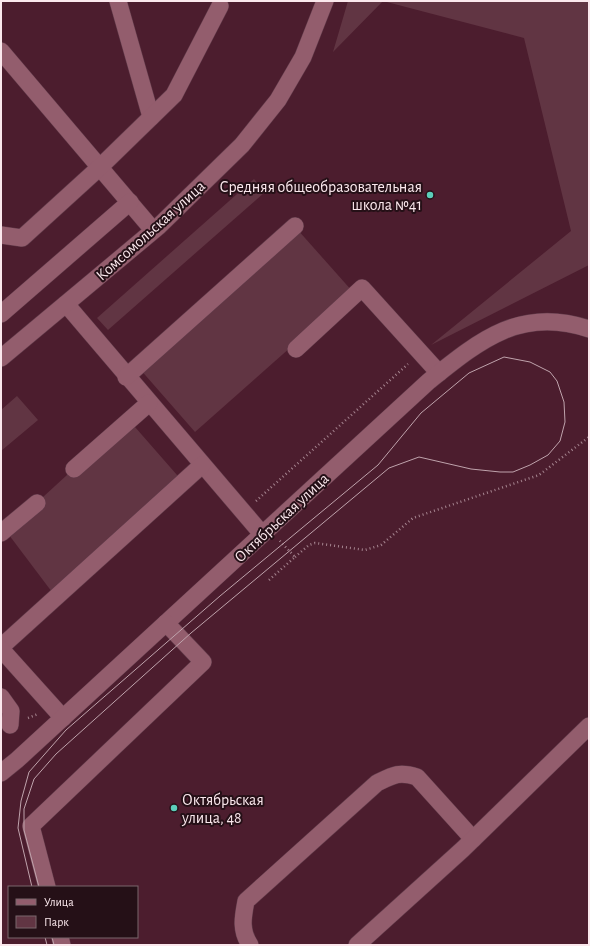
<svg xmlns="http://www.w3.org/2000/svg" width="590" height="946" viewBox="0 0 590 946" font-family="'Alegreya Sans',sans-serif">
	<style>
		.green { fill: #613543 }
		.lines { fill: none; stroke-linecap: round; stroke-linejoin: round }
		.minor-casing { stroke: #613b4a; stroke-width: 18 }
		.path { stroke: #a5848f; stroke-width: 2.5; stroke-dasharray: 1 3; stroke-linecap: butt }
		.minor { stroke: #935d6d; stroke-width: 17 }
		.tram { stroke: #bfa3ac; stroke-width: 1 }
		.poi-dot { fill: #5cceba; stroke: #251017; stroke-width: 1.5 }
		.labels { text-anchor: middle; stroke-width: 4; stroke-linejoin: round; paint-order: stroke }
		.poi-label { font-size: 16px; fill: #fbe8ed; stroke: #251017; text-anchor: end }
		.street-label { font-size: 16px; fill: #fbe8ed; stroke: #251017 }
	</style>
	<rect width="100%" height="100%" fill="#4c1d2e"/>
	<!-- green -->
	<g class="green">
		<path d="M348,1H589V265L431,345L571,231L524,38L383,1L333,52Z"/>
		<path d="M254,179L265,192L108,330L97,318Z"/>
		<path d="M297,229L353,292L195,432L139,368Z"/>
		<path d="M17,396L38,420L1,451V410Z"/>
		<path d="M128,419L184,483L55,596L6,531Z"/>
	</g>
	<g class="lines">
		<!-- minor casing -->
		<g class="minor-casing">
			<g id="minor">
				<path d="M118,1L151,117"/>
				<path d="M1,51L153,230"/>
				<path d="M1,235L22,238L100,167L174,95L220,6"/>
				<path d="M66,304L262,534"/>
				<path d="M1,314L130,202"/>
				<path d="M296,349L362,288L439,373"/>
				<path d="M1,358L159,226L242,145L278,100L303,57L325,1"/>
				<path d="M126,377L295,226"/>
				<path d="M74,469L149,403"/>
				<path d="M1,533L37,503"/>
				<path d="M1,647L202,465"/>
				<path d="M1,649L63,718"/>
				<path d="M1,697L11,711L10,725"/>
				<path d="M1,773L17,760L429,381C480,340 521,306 589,329"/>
				<path d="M47,887L31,826L203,662L166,623"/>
				<path d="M60,937L62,945"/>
				<path d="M250,945C240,930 243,917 246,901L377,783C393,775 399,771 417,777L473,839"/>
				<path d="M357,945L463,849L589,726"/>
			</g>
		</g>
		<!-- path -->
		<g class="path">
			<path d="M256,501L408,364"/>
			<path d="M295,557L309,545L315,543L365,550L381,545L413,518L539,475L589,437"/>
			<path d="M269,580L295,557L279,540"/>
			<path d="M28,718L38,714"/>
		</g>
		<!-- minor -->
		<use href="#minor" class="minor"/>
		<!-- tram -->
		<g class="tram">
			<path d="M32,887L18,828L21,801L29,772L66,730L220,596L378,465L421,413L469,373L504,357L530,362L550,372L557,381L564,402L565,422L560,441L548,455L530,465L513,472H500L471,469L419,457L389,468L191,633L56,754L34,779L24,809V830L39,887"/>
			<path d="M45,937L47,945"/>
			<path d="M52,937L54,945"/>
		</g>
	</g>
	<!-- markers -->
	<g class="poi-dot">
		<circle cx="430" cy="195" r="4"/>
		<circle cx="174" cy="808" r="4"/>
	</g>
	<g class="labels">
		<!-- poi labels -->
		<g class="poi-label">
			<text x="422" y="192">Средняя общеобразовательная<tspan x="422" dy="18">школа №41</tspan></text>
			<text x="182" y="805" text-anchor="start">Октябрьская<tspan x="182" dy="18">улица, 48</tspan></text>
		</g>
		<!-- street labels -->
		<g class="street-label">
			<text transform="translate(150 230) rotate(-42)" y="6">Комсомольская улица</text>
			<text transform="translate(281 517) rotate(-43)" y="6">Октябрьская улица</text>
		</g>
	</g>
	<!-- border -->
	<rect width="590" height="946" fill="none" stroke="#fbe8ed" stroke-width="4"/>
	<!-- legend -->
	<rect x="8" y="886" width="130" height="52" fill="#251017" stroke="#7b666d"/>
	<rect x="16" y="899" width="20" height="6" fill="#935d6d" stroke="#7b666d"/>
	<text x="44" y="906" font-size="12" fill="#fbe8ed">Улица</text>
	<rect x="16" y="916" width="20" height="12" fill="#613543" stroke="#7b666d"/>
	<text x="44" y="926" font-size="12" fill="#fbe8ed">Парк</text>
</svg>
